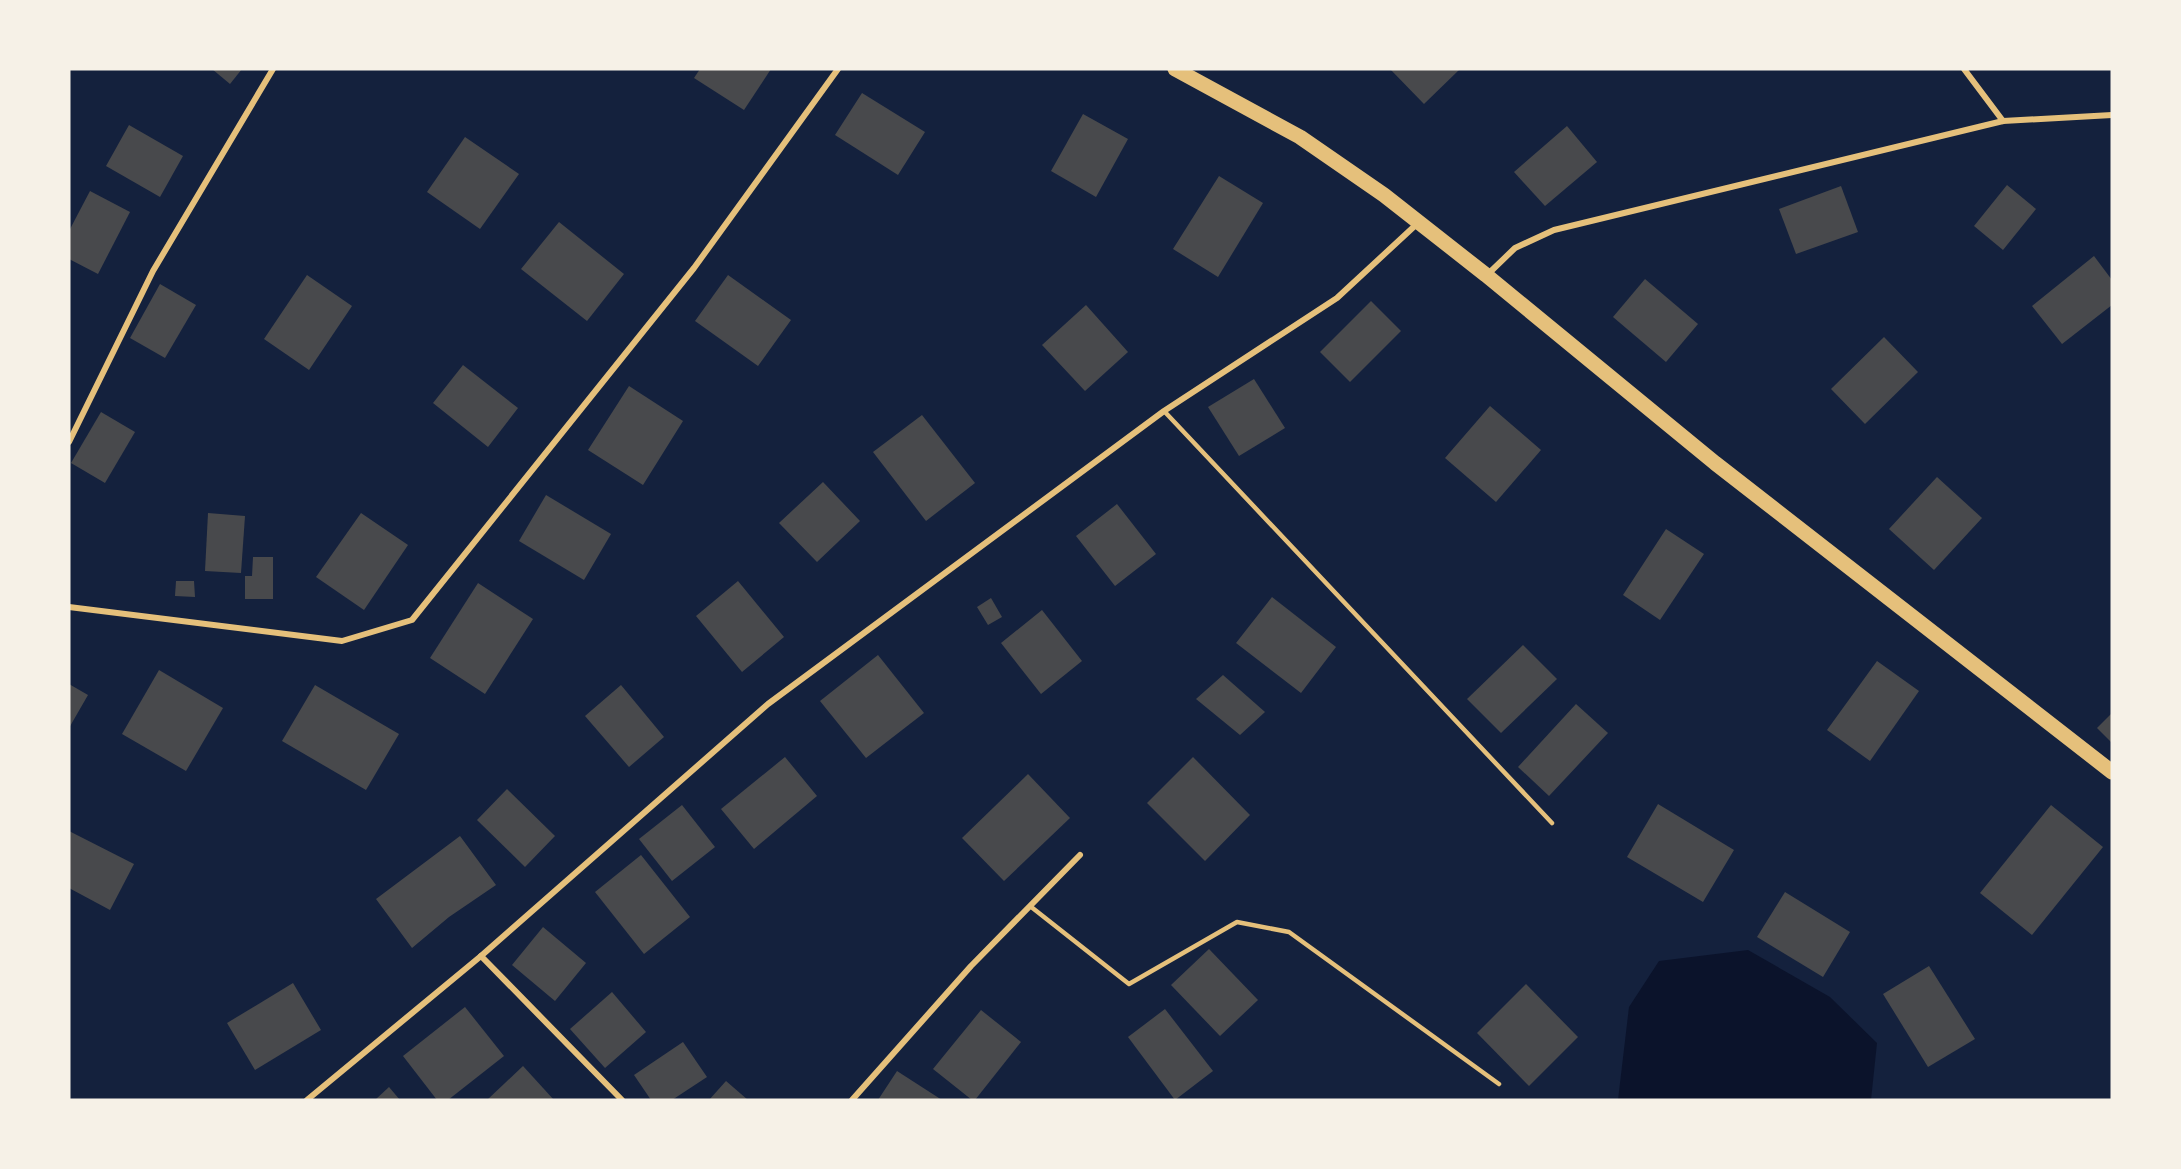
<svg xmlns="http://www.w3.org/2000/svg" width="2181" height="1169" viewBox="0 0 2181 1169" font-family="Manrope,sans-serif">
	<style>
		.water { fill: #0b132b }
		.building { fill: #48494c }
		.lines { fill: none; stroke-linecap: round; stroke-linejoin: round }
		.service { stroke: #e5c07b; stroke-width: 4.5 }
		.minor { stroke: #e5c07b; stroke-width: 6 }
		.primary { stroke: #e5c07b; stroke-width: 15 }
	</style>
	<rect width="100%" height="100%" fill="#14213d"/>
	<!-- water -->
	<path class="water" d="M1748,950L1830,997L1877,1043L1871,1100H1618L1629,1007L1659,961Z"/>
	<!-- building -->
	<g class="building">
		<path d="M212,69H242L230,84Z"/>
		<path d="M700,69H771L744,110L694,78Z"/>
		<path d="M1390,69H1460L1424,104Z"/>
		<path d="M862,93L925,132L898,175L835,135Z"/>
		<path d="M1083,114L1128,139L1096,197L1051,171Z"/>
		<path d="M129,125L183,156L160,197L106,166Z"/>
		<path d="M1567,126L1597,162L1545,206L1514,172Z"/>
		<path d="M465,137L519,174L480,229L427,192Z"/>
		<path d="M1219,176L1263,203L1218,277L1173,249Z"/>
		<path d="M2007,185L2036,209L2003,250L1974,226Z"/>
		<path d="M1841,186L1858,232L1796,254L1779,209Z"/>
		<path d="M90,191L130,212L98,274L69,259V231Z"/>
		<path d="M559,222L624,274L587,321L521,269Z"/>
		<path d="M2094,256L2112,280V305L2062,344L2032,306Z"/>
		<path d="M307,275L352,306L309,370L264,339Z"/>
		<path d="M728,275L791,320L758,366L695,321Z"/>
		<path d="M1645,279L1698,324L1666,362L1613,317Z"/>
		<path d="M160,284L196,305L165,358L130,338Z"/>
		<path d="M1371,301L1401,331L1350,382L1320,352Z"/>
		<path d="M1086,305L1128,352L1085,391L1042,345Z"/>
		<path d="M1884,337L1918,372L1865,424L1831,389Z"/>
		<path d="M463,365L518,408L488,447L433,403Z"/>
		<path d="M1254,379L1285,428L1239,456L1208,407Z"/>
		<path d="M629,386L683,421L643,485L588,450Z"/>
		<path d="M1490,406L1541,450L1496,502L1445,458Z"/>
		<path d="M101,412L135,432L105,483L71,463Z"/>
		<path d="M922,415L975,483L926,521L873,452Z"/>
		<path d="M1937,477L1982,518L1934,570L1889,529Z"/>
		<path d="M823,482L860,521L817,562L779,523Z"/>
		<path d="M546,495L611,534L584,580L519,541Z"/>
		<path d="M1117,504L1156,554L1115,586L1076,536Z"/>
		<path d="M208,513L245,516L241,573L205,571Z"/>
		<path d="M361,513L408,545L364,610L316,577Z"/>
		<path d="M1666,529L1704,554L1660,620L1623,595Z"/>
		<path d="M253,557H273V599H245V576H252Z"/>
		<path d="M176,581H194L195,597L175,596Z"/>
		<path d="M738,581L784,637L742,672L696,616Z"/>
		<path d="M478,583L533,619L485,694L430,658Z"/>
		<path d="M1272,597L1336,647L1301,693L1236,643Z"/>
		<path d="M991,598L1002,617L988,625L977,607Z"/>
		<path d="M1042,610L1082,661L1041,694L1001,643Z"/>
		<path d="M1523,645L1557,679L1501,733L1467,699Z"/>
		<path d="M878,655L924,713L866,758L820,701Z"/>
		<path d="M1877,661L1919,691L1870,761L1827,730Z"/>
		<path d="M159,670L223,708L186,771L122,734Z"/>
		<path d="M1223,675L1265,712L1240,735L1196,699Z"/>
		<path d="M69,684L88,695L69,728Z"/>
		<path d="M315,685L399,734L366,790L282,741Z"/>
		<path d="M621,685L664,737L629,767L585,716Z"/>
		<path d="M1576,704L1608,733L1549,796L1518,767Z"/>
		<path d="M2112,713V743L2097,728Z"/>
		<path d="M785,757L817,796L754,849L721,809Z"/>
		<path d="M1193,757L1250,815L1205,861L1147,803Z"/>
		<path d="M1028,774L1070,818L1004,881L962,838Z"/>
		<path d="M507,789L555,836L525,867L477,820Z"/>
		<path d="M1658,804L1734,850L1703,902L1627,857Z"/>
		<path d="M682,805L715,847L672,881L639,839Z"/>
		<path d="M2051,805L2103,847L2032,935L1980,893Z"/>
		<path d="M69,831L134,864L110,910L69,888Z"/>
		<path d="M460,836L496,885L449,917L412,948L376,899Z"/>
		<path d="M641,855L690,917L644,954L595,892Z"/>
		<path d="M1785,892L1850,932L1823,977L1757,937Z"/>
		<path d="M543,927L586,963L555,1001L512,965Z"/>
		<path d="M1209,949L1258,1000L1220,1036L1171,985Z"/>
		<path d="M1929,966L1975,1039L1928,1067L1883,994Z"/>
		<path d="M293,983L321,1030L255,1070L227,1023Z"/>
		<path d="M1526,984L1578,1037L1529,1086L1477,1033Z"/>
		<path d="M612,992L646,1032L605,1068L570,1029Z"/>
		<path d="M465,1007L504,1056L448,1100H437L403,1056Z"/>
		<path d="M1165,1009L1213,1071L1175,1100L1128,1037Z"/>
		<path d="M981,1010L1021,1042L975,1100H972L933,1069Z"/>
		<path d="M683,1042L707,1077L672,1100H651L634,1075Z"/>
		<path d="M523,1066L554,1100H487Z"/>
		<path d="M897,1071L942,1100H878Z"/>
		<path d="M726,1081L748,1100H709Z"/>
		<path d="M389,1087L400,1100H375Z"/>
	</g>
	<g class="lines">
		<!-- service -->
		<g class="service">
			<path d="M1164,411L1552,823"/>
			<path d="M1030,906L1129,984L1237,922L1289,932L1499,1084"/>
		</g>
		<!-- minor -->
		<g class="minor">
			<path d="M1964,69L2003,121"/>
			<path d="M1487,275L1515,248L1554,230L2003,121L2112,115"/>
			<path d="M69,442L153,271L273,69"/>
			<path d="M69,607L342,641L412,620L694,268L838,69"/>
			<path d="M481,956L622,1100"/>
			<path d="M307,1100L481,956L768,704L1164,411L1337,298L1419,222"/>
			<path d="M852,1100L971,966L1080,855"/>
		</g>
		<!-- primary -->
		<path class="primary" d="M1175,69L1300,137L1384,195L1486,275L1715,463L2112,772"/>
	</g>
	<!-- border -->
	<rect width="2181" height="1169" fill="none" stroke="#f6f1e7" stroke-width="141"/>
</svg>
